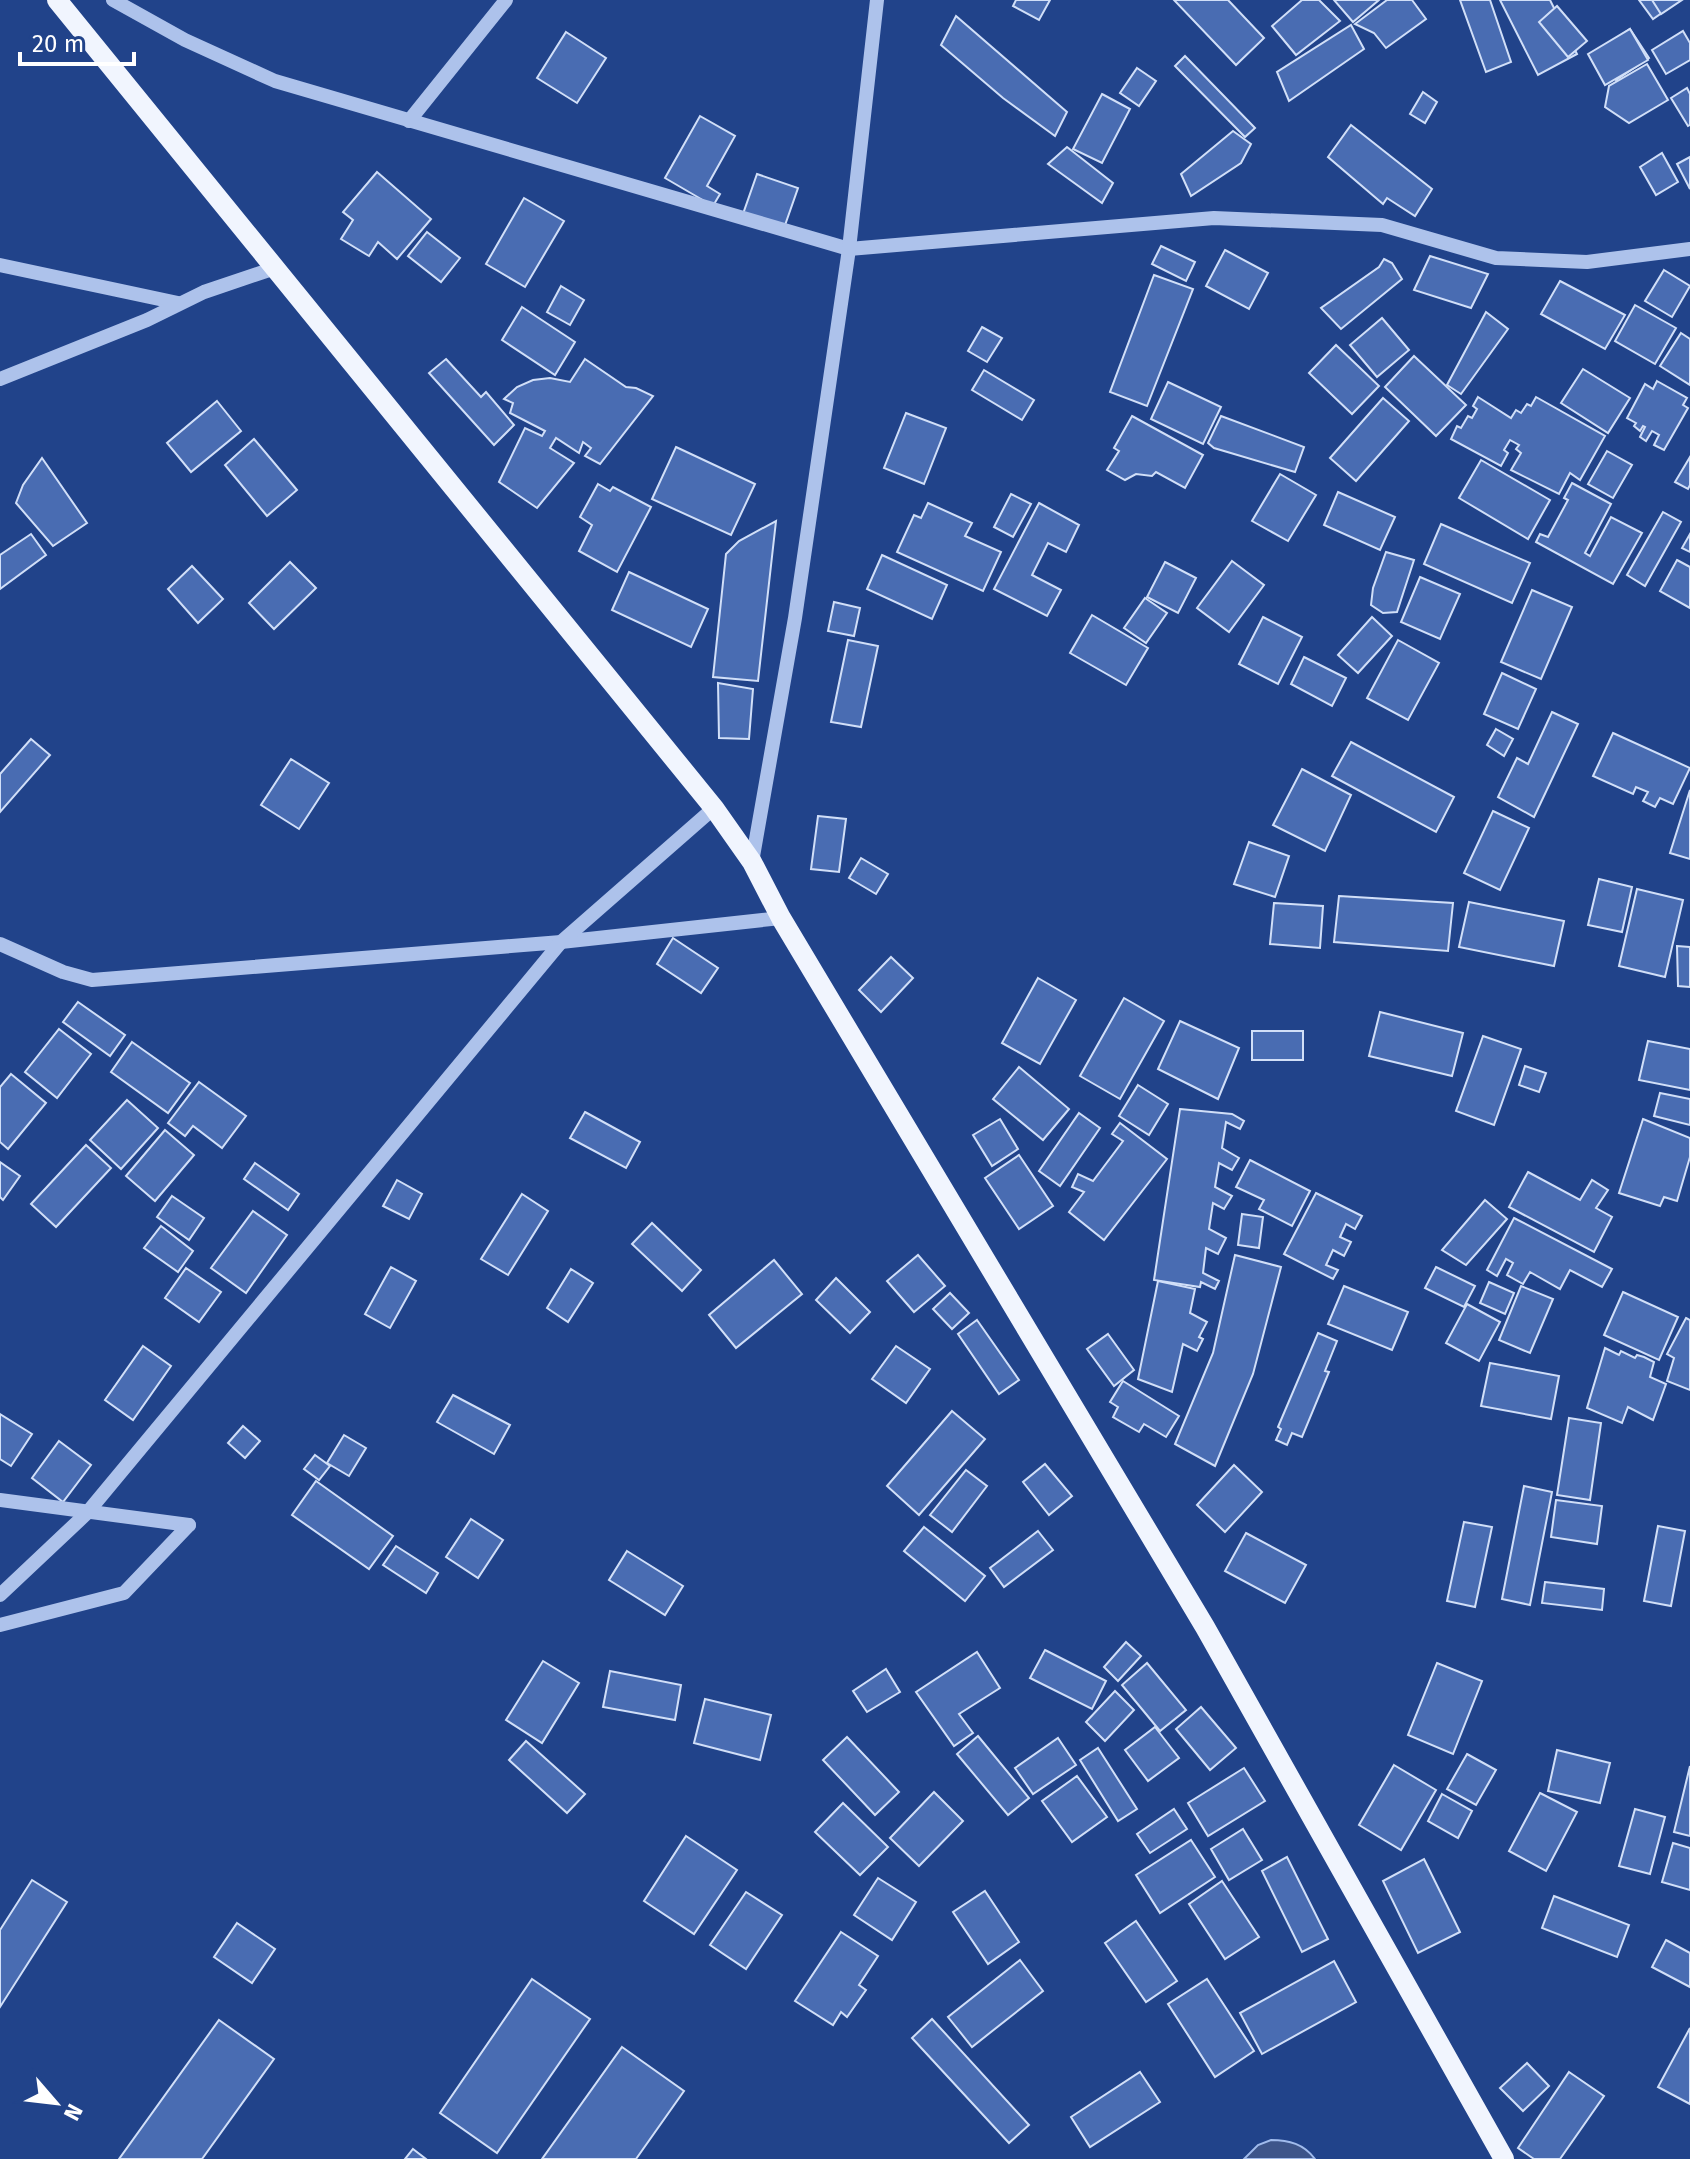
<svg xmlns="http://www.w3.org/2000/svg" width="1690" height="2159" viewBox="0 0 1690 2159" font-family="'Fira Sans',sans-serif">
	<style>
		.water { fill: #3d558a; stroke: #a0bbec; stroke-width: 2 }
		.building { fill: #496cb2; stroke: #d1dff8; stroke-width: 2 }
		.lines { fill: none; stroke-linecap: round; stroke-linejoin: round }
		.minor { stroke: #adc2eb; stroke-width: 14 }
		.major { stroke: #f1f5fe; stroke-width: 20 }
	</style>
	<rect width="100%" height="100%" fill="#21438a"/>
	<!-- water -->
	<path class="water" d="M1271,2140C1289,2140 1304,2144 1315,2159H1244L1258,2145Z"/>
	<!-- building -->
	<g class="building">
		<path d="M1016,0H1050L1039,20L1013,6Z"/>
		<path d="M1174,0H1228L1264,38L1236,65Z"/>
		<path d="M1302,0H1319L1340,21L1296,55L1272,26Z"/>
		<path d="M1334,0H1379L1353,22Z"/>
		<path d="M1387,0H1412L1426,19L1386,48L1374,33L1355,24Z"/>
		<path d="M1460,0H1490L1511,62L1486,72Z"/>
		<path d="M1500,0H1550L1577,54L1538,75Z"/>
		<path d="M1639,0H1674L1676,3L1653,19Z"/>
		<path d="M1652,0H1682L1661,14Z"/>
		<path d="M1557,6L1587,41L1568,57L1539,22Z"/>
		<path d="M956,16L1067,112L1055,136L1003,98L941,45Z"/>
		<path d="M1351,25L1364,49L1289,101L1277,72Z"/>
		<path d="M1630,29L1649,58L1616,80L1597,52Z"/>
		<path d="M1630,29L1648,60L1605,85L1588,54Z"/>
		<path d="M1683,31L1690,43V60L1666,74L1652,50Z"/>
		<path d="M566,32L606,58L577,103L537,78Z"/>
		<path d="M1185,56L1255,128L1245,137L1175,66Z"/>
		<path d="M1647,64L1668,100L1629,123L1605,107L1609,86Z"/>
		<path d="M1137,68L1156,81L1139,106L1120,93Z"/>
		<path d="M1687,88L1690,94V125L1688,126L1671,98Z"/>
		<path d="M1423,92L1437,102L1425,123L1410,114Z"/>
		<path d="M1102,94L1130,109L1102,163L1073,149Z"/>
		<path d="M700,116L735,136L707,186L720,194L713,206L665,178Z"/>
		<path d="M1351,125L1432,189L1415,216L1387,198L1383,204L1328,157Z"/>
		<path d="M1233,131L1251,144L1241,163L1191,196L1181,174Z"/>
		<path d="M1067,147L1113,183L1102,203L1048,164Z"/>
		<path d="M1662,153L1678,182L1656,195L1640,167Z"/>
		<path d="M1690,157V189L1677,164Z"/>
		<path d="M377,172L431,219L397,259L378,242L369,256L341,239L353,220L343,212Z"/>
		<path d="M757,174L798,188L784,228L743,214Z"/>
		<path d="M524,198L564,221L525,287L486,264Z"/>
		<path d="M427,232L460,258L441,282L408,256Z"/>
		<path d="M1161,246L1195,262L1186,281L1152,264Z"/>
		<path d="M1225,250L1268,273L1249,309L1206,286Z"/>
		<path d="M1430,256L1488,274L1471,308L1414,290Z"/>
		<path d="M1384,259L1392,263L1402,279L1341,329L1321,308L1379,267Z"/>
		<path d="M1664,270L1690,286L1672,317L1645,301Z"/>
		<path d="M1154,275L1193,289L1147,406L1110,392Z"/>
		<path d="M1560,281L1625,315L1605,349L1541,314Z"/>
		<path d="M561,286L584,300L570,325L547,312Z"/>
		<path d="M1635,305L1676,328L1655,364L1615,341Z"/>
		<path d="M522,307L575,342L555,375L502,340Z"/>
		<path d="M1486,312L1508,329L1461,394L1447,385Z"/>
		<path d="M1382,318L1409,350L1377,377L1350,345Z"/>
		<path d="M982,327L1002,338L987,362L968,351Z"/>
		<path d="M1681,333L1690,339V385L1660,366Z"/>
		<path d="M1336,345L1379,386L1352,414L1309,373Z"/>
		<path d="M1414,356L1466,405L1436,436L1385,387Z"/>
		<path d="M446,359L481,397L486,392L514,425L494,445L429,373Z"/>
		<path d="M585,359L626,387L636,388L653,396L600,464L585,456L591,448L583,442L579,453L556,438L550,448L574,463L537,508L499,482L525,428L542,436L545,431L510,413L513,403L504,399L517,387L533,380L550,378L570,382Z"/>
		<path d="M1583,369L1630,398L1608,433L1561,403Z"/>
		<path d="M984,370L1034,400L1022,420L972,390Z"/>
		<path d="M1657,381L1687,398L1683,405L1688,408L1664,450L1654,445L1659,435L1652,431L1646,441L1640,437L1645,427L1643,426L1640,431L1634,426L1636,423L1627,418L1645,384L1653,389Z"/>
		<path d="M1168,382L1221,407L1203,444L1151,419Z"/>
		<path d="M1478,397L1511,418L1516,410L1521,413L1527,404L1531,406L1536,397L1605,436L1580,480L1570,473L1559,494L1511,470L1521,453L1516,449L1519,445L1510,440L1504,450L1508,453L1501,466L1451,439L1457,426L1461,428L1468,416L1472,418L1477,409L1473,406Z"/>
		<path d="M1383,398L1409,421L1356,481L1330,458Z"/>
		<path d="M217,401L241,431L191,472L167,443Z"/>
		<path d="M906,413L946,428L924,484L884,468Z"/>
		<path d="M1132,416L1203,455L1185,488L1156,472L1152,476L1136,474L1125,480L1107,470L1119,451L1114,448Z"/>
		<path d="M1221,416L1304,447L1295,472L1214,448L1208,443Z"/>
		<path d="M254,439L297,490L267,516L225,465Z"/>
		<path d="M676,447L755,484L731,535L652,499Z"/>
		<path d="M1607,451L1632,465L1613,498L1588,484Z"/>
		<path d="M1690,457V485L1688,489L1675,482Z"/>
		<path d="M42,458L87,523L53,546L16,503L23,485Z"/>
		<path d="M1481,460L1550,500L1528,539L1459,498Z"/>
		<path d="M1280,474L1316,495L1288,541L1252,521Z"/>
		<path d="M1572,483L1611,504L1585,553L1590,556L1611,517L1642,533L1613,584L1536,542L1540,534L1548,537L1568,500L1564,498Z"/>
		<path d="M598,484L610,491L613,487L651,507L617,572L579,551L592,525L580,517Z"/>
		<path d="M1338,492L1395,517L1380,550L1324,525Z"/>
		<path d="M1011,494L1031,504L1013,537L994,527Z"/>
		<path d="M928,503L972,523L965,536L1001,552L983,591L897,552L914,515L921,518Z"/>
		<path d="M1039,503L1079,525L1066,552L1048,543L1032,575L1061,590L1047,616L994,589Z"/>
		<path d="M1663,512L1681,522L1645,586L1627,575Z"/>
		<path d="M776,521L758,681L713,677L726,554L739,541Z"/>
		<path d="M1441,524L1530,563L1512,603L1424,564Z"/>
		<path d="M31,534L46,555L0,589V555Z"/>
		<path d="M1690,534V552L1682,548Z"/>
		<path d="M1386,552L1414,560L1397,612L1383,613L1371,605L1373,588Z"/>
		<path d="M882,555L947,585L932,619L867,589Z"/>
		<path d="M1677,560L1690,567V608L1660,591Z"/>
		<path d="M1232,561L1264,585L1229,632L1197,608Z"/>
		<path d="M290,562L316,588L274,629L249,603Z"/>
		<path d="M1165,562L1196,578L1178,613L1147,597Z"/>
		<path d="M192,566L223,599L198,623L168,589Z"/>
		<path d="M629,572L708,609L691,647L612,610Z"/>
		<path d="M1420,577L1460,594L1440,639L1401,622Z"/>
		<path d="M1532,590L1572,607L1541,679L1501,662Z"/>
		<path d="M1145,598L1167,613L1146,643L1124,628Z"/>
		<path d="M834,602L860,608L854,636L828,631Z"/>
		<path d="M1092,615L1148,648L1126,685L1070,653Z"/>
		<path d="M1263,617L1302,637L1278,684L1239,664Z"/>
		<path d="M1372,617L1392,636L1358,673L1338,655Z"/>
		<path d="M848,640L878,646L861,727L831,722Z"/>
		<path d="M1398,640L1439,663L1408,720L1367,698Z"/>
		<path d="M1304,657L1346,678L1332,706L1291,684Z"/>
		<path d="M1502,673L1536,689L1518,729L1484,714Z"/>
		<path d="M718,683L753,689L749,739L719,738Z"/>
		<path d="M1552,712L1578,724L1534,817L1498,797L1517,758L1528,764Z"/>
		<path d="M1496,729L1513,739L1504,756L1487,745Z"/>
		<path d="M1613,733L1690,768L1673,804L1660,798L1655,807L1643,801L1648,792L1636,787L1633,794L1593,776Z"/>
		<path d="M31,739L50,755L0,812V774Z"/>
		<path d="M1351,742L1454,797L1436,832L1332,776Z"/>
		<path d="M291,759L329,783L299,829L261,805Z"/>
		<path d="M1302,769L1351,795L1325,851L1273,825Z"/>
		<path d="M1690,790V859L1670,853Z"/>
		<path d="M1493,811L1529,828L1500,890L1464,873Z"/>
		<path d="M818,816L846,819L839,872L811,869Z"/>
		<path d="M1249,842L1289,856L1275,897L1234,884Z"/>
		<path d="M861,858L888,874L876,894L849,878Z"/>
		<path d="M1599,879L1632,887L1622,932L1588,925Z"/>
		<path d="M1637,889L1683,900L1665,977L1619,966Z"/>
		<path d="M1339,896L1453,903L1448,951L1334,942Z"/>
		<path d="M1469,902L1564,921L1554,966L1459,947Z"/>
		<path d="M1274,903L1323,906L1320,948L1270,944Z"/>
		<path d="M673,938L718,968L701,993L657,964Z"/>
		<path d="M1677,946L1690,947V987L1678,986Z"/>
		<path d="M891,957L913,978L881,1012L859,990Z"/>
		<path d="M1038,978L1076,1000L1040,1064L1002,1043Z"/>
		<path d="M1124,998L1164,1021L1120,1099L1080,1076Z"/>
		<path d="M78,1002L125,1035L110,1056L63,1022Z"/>
		<path d="M1380,1012L1463,1033L1452,1076L1369,1056Z"/>
		<path d="M1180,1021L1239,1048L1218,1099L1158,1069Z"/>
		<path d="M59,1029L91,1054L57,1098L25,1072Z"/>
		<rect x="1252" y="1031" width="51" height="29"/>
		<path d="M1483,1036L1521,1049L1494,1125L1456,1111Z"/>
		<path d="M1648,1041L1690,1049V1090L1639,1080Z"/>
		<path d="M132,1042L190,1083L168,1113L111,1072Z"/>
		<path d="M1525,1066L1546,1073L1539,1092L1519,1085Z"/>
		<path d="M1019,1067L1069,1109L1043,1140L993,1099Z"/>
		<path d="M11,1074L46,1103L8,1149L0,1142V1087Z"/>
		<path d="M199,1082L246,1116L222,1148L193,1126L185,1136L168,1123Z"/>
		<path d="M1138,1085L1168,1104L1149,1135L1119,1116Z"/>
		<path d="M1660,1093L1690,1099V1125L1654,1116Z"/>
		<path d="M127,1100L158,1128L121,1169L90,1140Z"/>
		<path d="M1180,1109L1232,1114L1244,1121L1240,1129L1226,1122L1222,1148L1239,1158L1232,1170L1219,1163L1215,1187L1232,1196L1224,1209L1213,1203L1209,1229L1226,1238L1218,1254L1206,1248L1203,1273L1219,1281L1215,1289L1201,1282L1200,1287L1154,1280Z"/>
		<path d="M585,1112L640,1142L626,1168L570,1138Z"/>
		<path d="M1079,1113L1100,1128L1060,1186L1039,1171Z"/>
		<path d="M1000,1119L1018,1149L992,1166L973,1135Z"/>
		<path d="M1643,1119L1690,1138V1157L1677,1201L1664,1197L1660,1206L1619,1193Z"/>
		<path d="M1120,1123L1167,1159L1104,1240L1069,1212L1084,1192L1072,1187L1078,1174L1093,1181L1123,1141L1112,1134Z"/>
		<path d="M165,1130L194,1155L155,1201L126,1176Z"/>
		<path d="M86,1145L111,1168L56,1227L31,1204Z"/>
		<path d="M1019,1155L1053,1206L1019,1229L985,1178Z"/>
		<path d="M1250,1160L1310,1191L1292,1226L1259,1209L1264,1200L1236,1187Z"/>
		<path d="M0,1162L20,1176L3,1200L0,1197Z"/>
		<path d="M255,1163L299,1194L288,1210L244,1179Z"/>
		<path d="M1528,1172L1580,1200L1592,1180L1608,1190L1596,1208L1612,1217L1594,1252L1509,1207Z"/>
		<path d="M397,1180L422,1194L409,1219L383,1206Z"/>
		<path d="M1316,1193L1362,1216L1355,1229L1346,1224L1340,1237L1351,1242L1344,1256L1333,1250L1326,1265L1338,1270L1333,1279L1284,1254Z"/>
		<path d="M522,1194L548,1211L508,1275L481,1259Z"/>
		<path d="M172,1196L204,1218L189,1240L157,1217Z"/>
		<path d="M1485,1200L1507,1219L1466,1265L1442,1250Z"/>
		<path d="M253,1211L287,1235L246,1293L211,1268Z"/>
		<path d="M1242,1214L1263,1217L1259,1248L1238,1245Z"/>
		<path d="M1514,1218L1612,1269L1602,1287L1570,1270L1560,1289L1530,1272L1523,1284L1507,1275L1513,1263L1506,1259L1497,1276L1487,1270Z"/>
		<path d="M652,1223L701,1270L682,1291L632,1244Z"/>
		<path d="M161,1226L193,1251L178,1272L144,1248Z"/>
		<path d="M918,1255L945,1286L914,1312L887,1281Z"/>
		<path d="M1235,1255L1281,1267L1253,1374L1215,1466L1175,1444L1213,1353Z"/>
		<path d="M774,1260L802,1294L736,1348L709,1315Z"/>
		<path d="M391,1267L416,1281L390,1328L365,1314Z"/>
		<path d="M1436,1267L1475,1286L1464,1307L1425,1288Z"/>
		<path d="M186,1268L221,1292L199,1322L165,1298Z"/>
		<path d="M571,1269L593,1283L568,1322L547,1308Z"/>
		<path d="M836,1278L870,1312L850,1333L816,1300Z"/>
		<path d="M1158,1281L1195,1289L1190,1313L1207,1322L1199,1337L1203,1339L1197,1351L1183,1344L1172,1392L1138,1379Z"/>
		<path d="M1489,1282L1514,1293L1505,1314L1480,1303Z"/>
		<path d="M1344,1286L1408,1312L1392,1350L1328,1324Z"/>
		<path d="M1521,1286L1553,1299L1530,1353L1499,1340Z"/>
		<path d="M1623,1292L1678,1317L1659,1360L1604,1335Z"/>
		<path d="M950,1293L969,1313L952,1329L933,1309Z"/>
		<path d="M1467,1304L1500,1322L1479,1361L1446,1343Z"/>
		<path d="M1686,1318L1690,1320V1390L1667,1381L1674,1358L1667,1354Z"/>
		<path d="M977,1320L1019,1380L999,1394L958,1334Z"/>
		<path d="M1318,1333L1337,1341L1325,1371L1329,1372L1302,1437L1292,1433L1287,1445L1276,1440L1281,1429L1278,1427Z"/>
		<path d="M1108,1334L1134,1370L1114,1386L1087,1349Z"/>
		<path d="M143,1346L171,1366L133,1420L105,1400Z"/>
		<path d="M896,1346L930,1369L906,1403L872,1379Z"/>
		<path d="M1605,1348L1619,1355L1621,1351L1635,1358L1637,1355L1644,1357L1654,1362L1650,1377L1666,1384L1653,1420L1628,1407L1622,1423L1587,1408Z"/>
		<path d="M1490,1363L1559,1376L1551,1419L1481,1406Z"/>
		<path d="M1123,1381L1179,1416L1166,1437L1144,1424L1139,1432L1113,1417L1118,1407L1110,1402Z"/>
		<path d="M453,1395L510,1425L494,1454L437,1422Z"/>
		<path d="M952,1411L985,1439L919,1515L887,1486Z"/>
		<path d="M0,1414L32,1434L11,1466L0,1459Z"/>
		<path d="M1569,1418L1601,1423L1590,1500L1557,1495Z"/>
		<path d="M243,1426L260,1441L245,1458L228,1443Z"/>
		<path d="M344,1435L366,1448L349,1476L327,1463Z"/>
		<path d="M59,1441L91,1465L63,1502L32,1478Z"/>
		<path d="M315,1455L330,1466L319,1480L304,1469Z"/>
		<path d="M1045,1464L1072,1496L1049,1515L1023,1482Z"/>
		<path d="M1234,1465L1262,1492L1225,1532L1197,1505Z"/>
		<path d="M966,1470L987,1486L952,1532L930,1515Z"/>
		<path d="M316,1481L393,1536L369,1569L292,1515Z"/>
		<path d="M1524,1486L1552,1492L1530,1605L1502,1599Z"/>
		<path d="M1556,1500L1602,1506L1597,1544L1551,1537Z"/>
		<path d="M471,1519L503,1540L478,1578L446,1557Z"/>
		<path d="M1464,1522L1492,1527L1475,1607L1447,1601Z"/>
		<path d="M1658,1526L1685,1531L1671,1606L1644,1601Z"/>
		<path d="M924,1527L985,1576L965,1601L904,1551Z"/>
		<path d="M1038,1531L1053,1550L1004,1587L990,1568Z"/>
		<path d="M1246,1533L1306,1565L1285,1603L1225,1571Z"/>
		<path d="M396,1546L438,1573L426,1593L383,1565Z"/>
		<path d="M627,1551L683,1586L665,1615L609,1580Z"/>
		<path d="M1545,1582L1604,1589L1602,1610L1542,1603Z"/>
		<path d="M1126,1642L1141,1656L1118,1681L1104,1667Z"/>
		<path d="M1045,1650L1106,1681L1092,1709L1030,1678Z"/>
		<path d="M977,1652L1000,1688L959,1714L973,1733L954,1746L916,1692Z"/>
		<path d="M543,1661L579,1683L542,1743L506,1720Z"/>
		<path d="M1147,1663L1186,1710L1160,1731L1122,1685Z"/>
		<path d="M1437,1663L1482,1681L1453,1754L1408,1735Z"/>
		<path d="M886,1669L900,1692L867,1712L853,1691Z"/>
		<path d="M610,1671L681,1685L675,1720L603,1707Z"/>
		<path d="M1115,1691L1134,1710L1105,1741L1086,1722Z"/>
		<path d="M705,1699L771,1715L760,1760L694,1743Z"/>
		<path d="M1201,1707L1236,1748L1210,1770L1176,1729Z"/>
		<path d="M1155,1727L1179,1758L1148,1781L1125,1750Z"/>
		<path d="M978,1736L1029,1798L1008,1815L957,1754Z"/>
		<path d="M847,1737L899,1792L875,1815L823,1760Z"/>
		<path d="M1058,1738L1076,1765L1033,1794L1015,1768Z"/>
		<path d="M526,1741L585,1794L567,1813L509,1760Z"/>
		<path d="M1098,1748L1137,1809L1118,1821L1080,1760Z"/>
		<path d="M1557,1750L1610,1763L1600,1803L1548,1791Z"/>
		<path d="M1467,1754L1496,1770L1476,1805L1447,1789Z"/>
		<path d="M1394,1765L1436,1790L1401,1850L1359,1825Z"/>
		<path d="M1690,1766V1836L1674,1832Z"/>
		<path d="M1244,1768L1265,1801L1208,1836L1188,1803Z"/>
		<path d="M1077,1776L1107,1817L1072,1842L1042,1801Z"/>
		<path d="M934,1792L963,1821L919,1866L890,1838Z"/>
		<path d="M1540,1793L1577,1812L1546,1871L1509,1851Z"/>
		<path d="M1442,1794L1472,1811L1458,1838L1428,1821Z"/>
		<path d="M843,1803L888,1847L860,1875L815,1832Z"/>
		<path d="M1174,1809L1187,1829L1150,1853L1137,1834Z"/>
		<path d="M1635,1809L1665,1817L1650,1874L1619,1866Z"/>
		<path d="M1243,1829L1262,1860L1229,1880L1211,1849Z"/>
		<path d="M686,1836L737,1870L694,1934L644,1901Z"/>
		<path d="M1191,1840L1215,1877L1160,1913L1136,1875Z"/>
		<path d="M1673,1843L1690,1848V1890L1662,1882Z"/>
		<path d="M1287,1857L1328,1939L1302,1952L1262,1871Z"/>
		<path d="M1424,1859L1460,1932L1418,1953L1383,1881Z"/>
		<path d="M878,1878L916,1902L892,1940L854,1915Z"/>
		<path d="M32,1880L67,1902L0,2007V1930Z"/>
		<path d="M1222,1881L1259,1937L1225,1959L1189,1904Z"/>
		<path d="M985,1891L1019,1942L988,1964L953,1912Z"/>
		<path d="M746,1892L782,1915L746,1969L710,1945Z"/>
		<path d="M1554,1896L1629,1925L1617,1957L1542,1928Z"/>
		<path d="M1136,1921L1177,1981L1146,2002L1105,1943Z"/>
		<path d="M237,1923L275,1949L252,1983L214,1957Z"/>
		<path d="M841,1932L878,1956L859,1985L866,1990L847,2017L841,2012L833,2025L795,2001Z"/>
		<path d="M1666,1940L1690,1953V1987L1652,1967Z"/>
		<path d="M1020,1960L1043,1991L972,2047L948,2017Z"/>
		<path d="M1334,1961L1356,2002L1262,2054L1240,2013Z"/>
		<path d="M532,1979L590,2019L497,2153L440,2113Z"/>
		<path d="M1207,1979L1254,2051L1215,2077L1168,2004Z"/>
		<path d="M932,2019L1029,2125L1009,2143L912,2038Z"/>
		<path d="M219,2020L274,2059L202,2159H119Z"/>
		<path d="M1690,2028V2104L1658,2087Z"/>
		<path d="M622,2047L684,2091L636,2159H542Z"/>
		<path d="M1527,2063L1549,2086L1523,2111L1500,2088Z"/>
		<path d="M1140,2072L1160,2102L1090,2147L1071,2117Z"/>
		<path d="M1569,2072L1604,2096L1560,2159H1534L1518,2148Z"/>
		<path d="M413,2149L426,2159H405Z"/>
	</g>
	<g class="lines">
		<!-- minor -->
		<g class="minor">
			<path d="M113,0L185,40L275,81L849,249L1214,218L1382,225L1496,258L1587,262L1690,249"/>
			<path d="M409,121L506,0"/>
			<path d="M0,265L178,303"/>
			<path d="M0,379L147,320L204,292L275,268"/>
			<path d="M752,862L795,618L849,249L877,0"/>
			<path d="M0,944L63,972L92,980L561,942L781,918"/>
			<path d="M0,1500L189,1525"/>
			<path d="M0,1595L87,1513L561,942L714,808"/>
			<path d="M0,1625L124,1593L189,1525"/>
		</g>
		<!-- major -->
		<path class="major" d="M57,0L714,808L752,862L781,918L1205,1627L1504,2159"/>
	</g>
	<!-- north arrow -->
	<g transform="translate(56 2103) rotate(118)" stroke="#21438a" stroke-width="6" paint-order="stroke">
	<path d="M0-6L14 30L0 20L-14 30Z" fill="#ffffff"/>
	<text y="-12" font-size="22" font-weight="bold" text-anchor="middle" fill="#ffffff">N</text>
	</g>
	<!-- scale -->
	<path d="M20 52v12h114v-12" fill="none" stroke="#ffffff" stroke-width="4"/>
	<text x="32" y="52" font-size="24" fill="#ffffff" stroke="#21438a" stroke-width="6" paint-order="stroke">20 m</text>
</svg>
